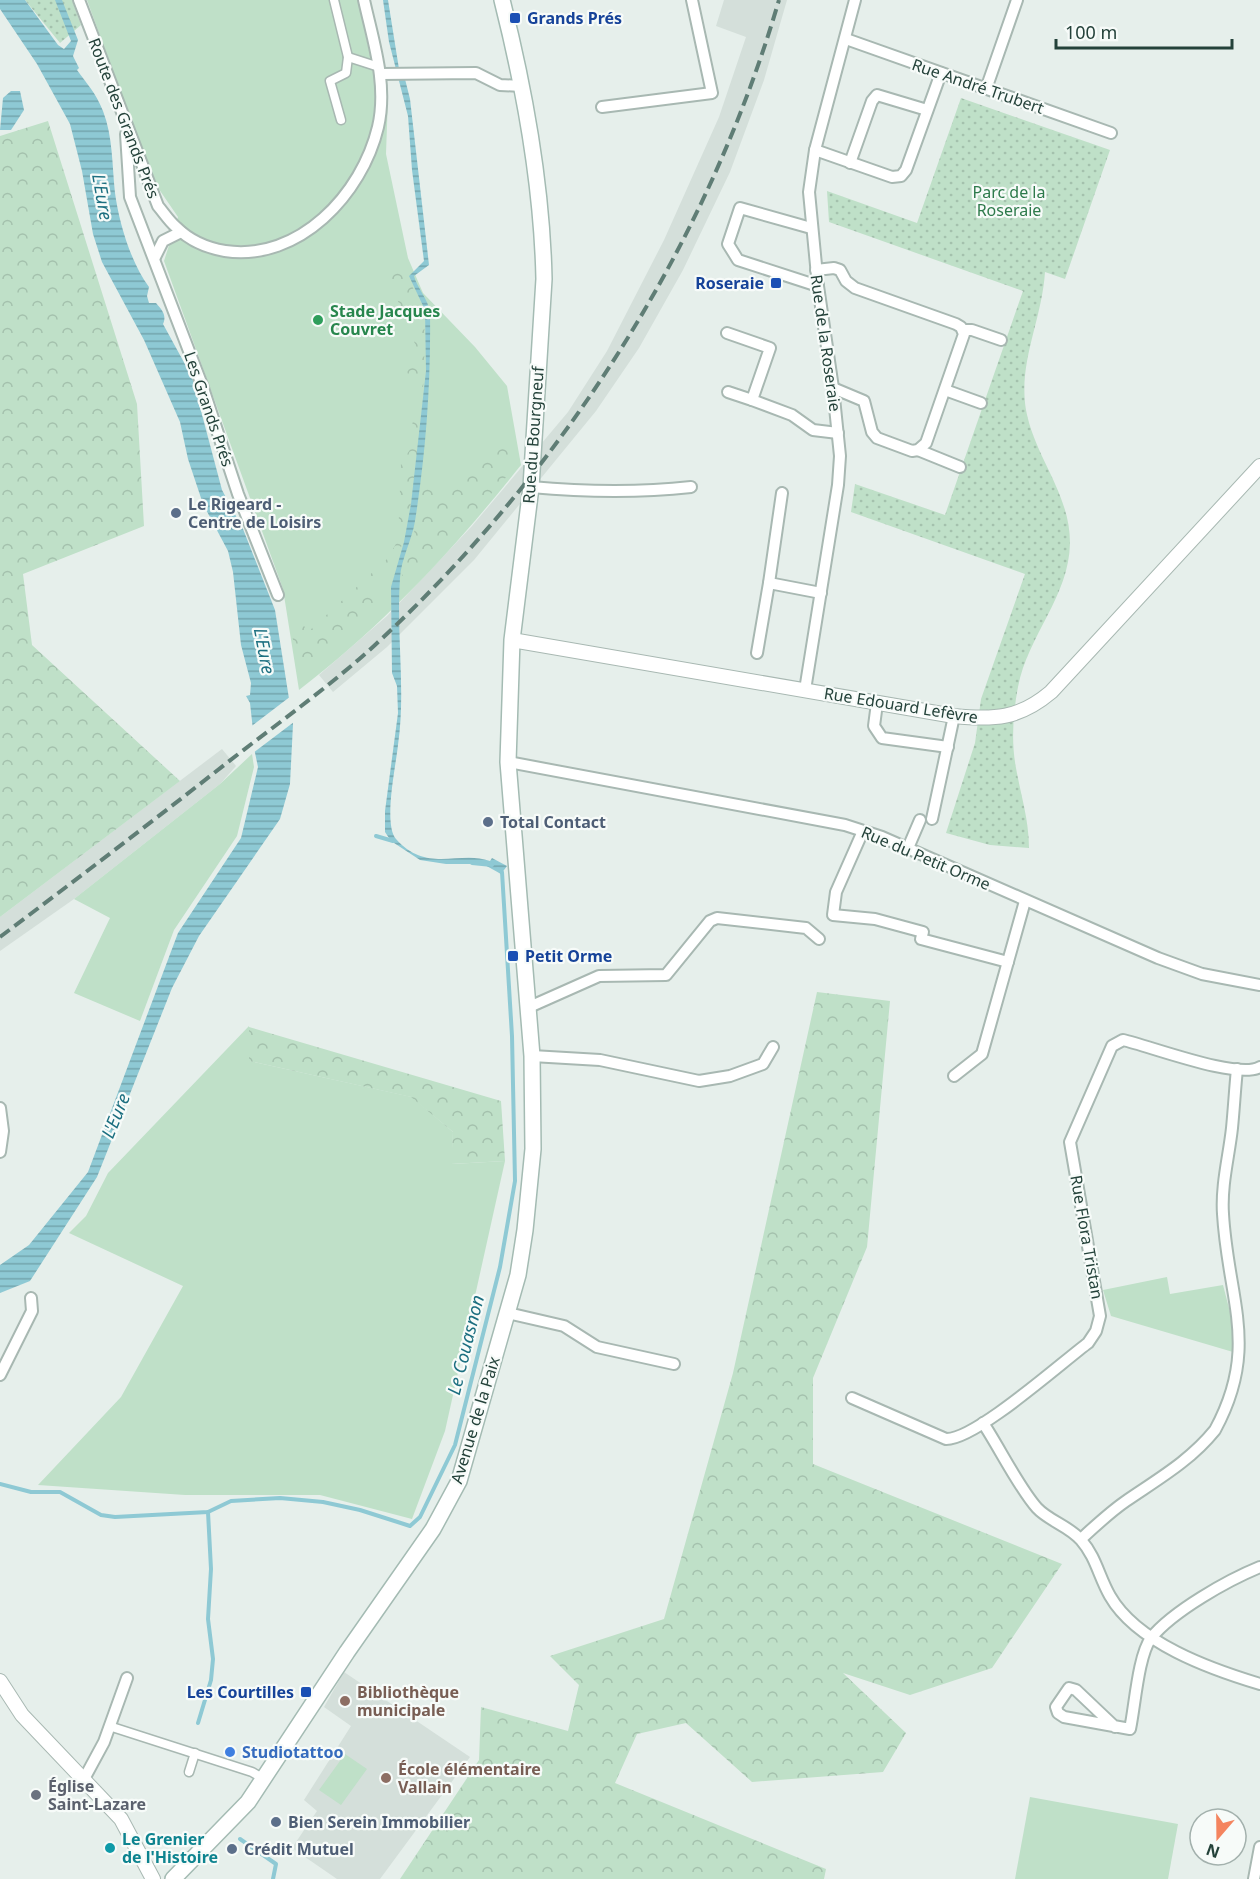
<svg xmlns="http://www.w3.org/2000/svg" width="1260" height="1879" viewBox="0 0 1260 1879" font-family="'Noto Sans',sans-serif">
	<style>
		.built { fill: #d4dfda }
		.green { fill: #bfe0c8 }
		.forest { fill: url(#forest-crowns) }
		.park { fill: url(#park-dots) }
		.water { fill: url(#water-rules) }
		.pier { fill: #e6efeb }
		.lines { fill: none; stroke-linecap: round; stroke-linejoin: round }
		.stream { stroke: #8ec9d4; stroke-width: 4 }
		.pedestrian-casing { stroke: #a8b8b2; stroke-width: 11 }
		.minor-casing { stroke: #a8b8b2; stroke-width: 14 }
		.tertiary-casing { stroke: #a8b8b2; stroke-width: 16 }
		.secondary-casing { stroke: #a4bbb3; stroke-width: 18 }
		.pedestrian { stroke: #fff; stroke-width: 8 }
		.minor { stroke: #fff; stroke-width: 10 }
		.tertiary { stroke: #fff; stroke-width: 14 }
		.secondary { stroke: #fff; stroke-width: 15 }
		.rail { stroke: #5f7d75; stroke-width: 4; stroke-dasharray: 12 6; stroke-linecap: butt }
		.transit-dot { fill: #1a4fb4; stroke: #f7fbf9; stroke-width: 2 }
		.leisure-dot { fill: #2e9e5b; stroke: #f7fbf9; stroke-width: 2 }
		.service-dot { fill: #5c6f8a; stroke: #f7fbf9; stroke-width: 2 }
		.education-dot { fill: #8d6e63; stroke: #f7fbf9; stroke-width: 2 }
		.shop-dot { fill: #3f7fe0; stroke: #f7fbf9; stroke-width: 2 }
		.worship-dot { fill: #6b7280; stroke: #f7fbf9; stroke-width: 2 }
		.culture-dot { fill: #0f9aa8; stroke: #f7fbf9; stroke-width: 2 }
		.labels { text-anchor: middle; stroke-width: 4.5; stroke-linejoin: round; paint-order: stroke }
		.transit-label { font-size: 16px; font-weight: bold; fill: #164399; stroke: #f7fbf9; text-anchor: start }
		.street-label { font-size: 16px; fill: #24423a; stroke: #f7fbf9 }
		.park-label { font-size: 16px; fill: #2d7a4b; stroke: #f7fbf9 }
		.leisure-label { font-size: 16px; font-weight: bold; fill: #27864d; stroke: #f7fbf9; text-anchor: start }
		.service-label { font-size: 16px; font-weight: bold; fill: #4e5e75; stroke: #f7fbf9; text-anchor: start }
		.education-label { font-size: 16px; font-weight: bold; fill: #785e54; stroke: #f7fbf9; text-anchor: start }
		.shop-label { font-size: 16px; font-weight: bold; fill: #366cbe; stroke: #f7fbf9; text-anchor: start }
		.worship-label { font-size: 16px; font-weight: bold; fill: #5b616d; stroke: #f7fbf9; text-anchor: start }
		.culture-label { font-size: 16px; font-weight: bold; fill: #0d838f; stroke: #f7fbf9; text-anchor: start }
		.water-label { font-size: 18px; font-style: italic; fill: #1c6f80; stroke: #f7fbf9 }
	</style>
	<defs>
		<pattern id="forest-crowns" width="20" height="18" patternUnits="userSpaceOnUse" patternTransform="scale(1.5)"><rect width="20" height="18" fill="#bfe0c8"/><path d="M2 6a3 3 0 1 1 6 0M12 15a3 3 0 1 1 6 0" fill="none" stroke="#a4c1ad"/></pattern>
		<pattern id="park-dots" width="8" height="8" patternUnits="userSpaceOnUse" patternTransform="scale(1.5)"><rect width="8" height="8" fill="#bfe0c8"/><path d="M2 2h.1M6 6h.1" fill="none" stroke="#a4c1ad" stroke-width="1.8" stroke-linecap="round"/></pattern>
		<pattern id="water-rules" width="6" height="5" patternUnits="userSpaceOnUse" patternTransform="scale(1.5)"><rect width="6" height="5" fill="#8ec9d4"/><path d="M0 2.5h6" fill="none" stroke="#74a5ad"/></pattern>
	</defs>
	<rect width="100%" height="100%" fill="#e6efeb"/>
	<!-- built -->
	<g class="built">
		<path d="M724,0H787L764,80L730,172L683,270L639,348L596,411L474,560L387,647L333,692L319,675L387,616L472,526L568,412L607,351L664,240L719,117L746,37L716,26Z"/>
		<path d="M222,749L236,766L220,784L74,899L0,951V917Z"/>
		<path d="M344,1672L470,1757L380,1879H337L292,1848L317,1811L304,1800L351,1726L324,1707Z"/>
	</g>
	<!-- green -->
	<g class="green">
		<path d="M87,0H358L370,55L388,97L386,154L408,258L423,293L475,347L507,386L521,465C455,548 384,625 299,690L283,589L164,261L178,217L152,179Z"/>
		<path d="M252,754L254,767L237,836L174,930L140,1021L74,993L110,918L74,899L220,784Z"/>
		<path d="M249,1026L250,1061L412,1097L453,1132L452,1164L505,1161L445,1431L412,1519L320,1495H185L38,1485L121,1397L183,1286L69,1233L86,1216L108,1173Z"/>
		<path d="M1167,1277L1170,1294L1223,1285L1235,1331L1233,1352L1111,1316L1103,1290Z"/>
		<path d="M345,1754L367,1769L341,1805L319,1790Z"/>
		<path d="M1030,1797L1178,1824L1168,1879H1015Z"/>
	</g>
	<!-- forest -->
	<g class="forest">
		<path d="M48,121L137,404L144,526L23,574L32,645L180,781L0,917V136Z"/>
		<path d="M392,268L405,271C410,286 423,301 424,317C427,370 417,536 388,578C385,581 381,582 376,584L379,609L302,681L290,626L299,618L308,632L388,558L398,540L401,463L411,448L412,425L419,400L412,388L405,365L417,349L388,276Z"/>
		<path d="M501,444L509,448V474L402,592V576L411,550L423,481L445,492L483,452Z"/>
		<path d="M817,992L890,1001L867,1247L813,1378V1464L1062,1564L992,1668L910,1695L843,1673L906,1733L883,1772L752,1782L686,1723L637,1734L615,1783L826,1869L824,1879H400L479,1760L481,1707L568,1731L579,1685L550,1656L664,1619L733,1373Z"/>
		<path d="M249,1027L501,1101L505,1161L451,1164L453,1132L411,1097L249,1061Z"/>
	</g>
	<!-- park -->
	<g class="park">
		<path d="M25,0H72L81,25L60,43Z"/>
		<path d="M961,98L1110,150L1065,279L1045,272C1042,320 1018,362 1026,410C1035,458 1070,493 1070,543C1069,597 1028,635 1018,687C1013,713 1011,742 1016,768C1021,796 1029,820 1029,848L990,845L946,833L975,743L981,699L1025,574L851,512L855,484L945,515L1023,291L829,222L827,191L917,223Z"/>
	</g>
	<!-- water -->
	<g class="water">
		<path d="M0,0H25L58,45L64,49L71,41L55,0H62L78,40L73,56L79,68L77,70C87,84 96,93 103,111C113,137 112,165 115,193C119,223 131,263 149,287L147,296L149,303H156C162,310 167,315 163,324L192,377L222,490L243,529L275,610L293,724L290,784L280,819L199,936L172,988L97,1177L30,1281L0,1293V1265L29,1245L88,1172L178,933L241,838L258,767L254,748L264,740L262,724L253,730L250,703L246,696L250,695L251,683L241,645L233,572L228,551L203,504L188,459L180,422L144,340L102,262L93,234L82,171L70,124L37,64L0,9Z"/>
		<path d="M383,0H388L399,69L405,79L410,99L429,265L414,276C417,288 429,300 430,313C431,382 426,452 415,521C412,540 401,559 400,578C396,634 406,690 398,745C396,765 383,824 396,839C427,874 459,850 490,861L492,858L507,866L501,874L483,864H446L420,860L391,841L385,832V811L398,713L397,686L392,673L391,587L404,542L411,504L426,371L425,310L409,276L424,261L412,170L408,116L389,42Z"/>
		<path d="M11,91H20L24,110L11,130H0L3,98Z"/>
	</g>
	<!-- pier -->
	<path class="pier" d="M291,696L294,722L253,753L252,746L261,739L260,728L252,733L249,728Z"/>
	<g class="lines">
		<!-- stream -->
		<g class="stream">
			<path d="M376,836L393,841"/>
			<path d="M472,863L492,865"/>
			<path d="M0,1484L31,1492H60L101,1515L115,1517L208,1512L231,1501L280,1498L323,1502L360,1510L410,1526L420,1517L455,1445L500,1267L515,1181L512,1036L502,872L498,869"/>
			<path d="M198,1723L211,1680L213,1659L208,1619L211,1569L208,1512"/>
			<path d="M240,1839L276,1864L273,1879"/>
		</g>
		<!-- pedestrian casing -->
		<g class="pedestrian-casing">
			<g id="pedestrian">
				<path d="M334,0L348,57"/>
				<path d="M341,120L330,81L346,73L348,57L379,67"/>
				<path d="M109,1726L252,1772L264,1779"/>
				<path d="M189,1772L195,1753"/>
			</g>
		</g>
		<!-- minor casing -->
		<g class="minor-casing">
			<g id="minor">
				<path d="M79,0L158,206C164,213 169,221 176,227C189,240 207,248 225,251C299,262 362,194 378,127C388,84 373,41 364,0"/>
				<path d="M846,39L1111,133"/>
				<path d="M381,74L476,73L500,85L522,86"/>
				<path d="M986,89L1017,0"/>
				<path d="M602,107L712,93L692,0"/>
				<path d="M126,134L130,197L202,385L238,494L278,595"/>
				<path d="M815,150L892,177L901,176L906,170L941,73"/>
				<path d="M850,163L872,101L877,95L927,110"/>
				<path d="M811,228L740,208L728,244L738,260L818,286"/>
				<path d="M155,257L163,241L181,232"/>
				<path d="M816,270L834,268L840,270L846,281L855,288L956,324L961,327L964,334L926,443L918,450L912,451L877,438L872,432L864,401L833,388"/>
				<path d="M963,330H972L1001,340"/>
				<path d="M727,333L770,348L752,400L792,415L813,430L838,433"/>
				<path d="M945,390L981,403"/>
				<path d="M728,392L752,400"/>
				<path d="M918,450L960,467"/>
				<path d="M531,487C585,492 637,493 691,487"/>
				<path d="M769,583L782,493"/>
				<path d="M757,653L769,583L821,593"/>
				<path d="M805,690L838,485L840,456L833,388L818,286L809,192L815,150L855,0"/>
				<path d="M877,703L874,726L882,738L948,747"/>
				<path d="M508,762L845,825L882,837L1158,958L1202,974L1260,985"/>
				<path d="M932,819L954,716"/>
				<path d="M863,831L836,892L833,915L875,919L923,932L921,939L1008,962"/>
				<path d="M908,848L920,820"/>
				<path d="M527,1008L599,976L666,975L710,921L717,918L806,928L819,939"/>
				<path d="M532,1056L600,1060L699,1081L730,1076L763,1064L773,1047"/>
				<path d="M954,1076L982,1054L1025,901"/>
				<path d="M0,1108L3,1131L0,1152"/>
				<path d="M508,1313L564,1326L597,1347L674,1364"/>
				<path d="M0,1375L32,1311L31,1298"/>
				<path d="M852,1398L946,1439C975,1440 1061,1363 1088,1343L1096,1331L1100,1316L1070,1142L1112,1046L1123,1040C1150,1046 1238,1080 1260,1067"/>
				<path d="M983,1423C999,1447 1019,1488 1037,1508C1049,1521 1069,1526 1081,1540C1096,1557 1099,1577 1110,1596C1137,1643 1210,1669 1260,1684"/>
				<path d="M1081,1539C1095,1526 1110,1512 1126,1501C1158,1479 1190,1461 1215,1430C1260,1347 1228,1300 1223,1214C1221,1185 1229,1156 1232,1128C1234,1108 1235,1088 1237,1069"/>
				<path d="M1115,1727L1076,1690L1069,1688L1056,1707L1058,1713L1064,1717L1130,1729C1135,1706 1138,1656 1151,1638C1173,1611 1228,1580 1260,1567"/>
				<path d="M84,1779L104,1742L127,1678"/>
				<path d="M1254,1879L1260,1847"/>
			</g>
		</g>
		<!-- tertiary casing -->
		<g class="tertiary-casing">
			<g id="tertiary">
				<path d="M512,640L954,716C994,720 1019,719 1051,692L1260,466"/>
				<path d="M0,1681L22,1715L121,1819L153,1879"/>
			</g>
		</g>
		<!-- secondary casing -->
		<g class="secondary-casing">
			<path id="secondary" d="M173,1879L248,1802L347,1652L433,1529L459,1481L518,1275L525,1230L533,1149L532,1056L508,762L512,640L531,487L544,279C542,185 525,91 502,0"/>
		</g>
		<!-- pedestrian -->
		<use href="#pedestrian" class="pedestrian"/>
		<!-- minor -->
		<use href="#minor" class="minor"/>
		<!-- tertiary -->
		<use href="#tertiary" class="tertiary"/>
		<!-- secondary -->
		<use href="#secondary" class="secondary"/>
		<!-- rail -->
		<path class="rail" d="M0,937C77,879 153,821 228,762C278,723 329,687 375,645C563,471 707,246 779,0"/>
	</g>
	<!-- markers -->
	<g class="transit-dot">
		<rect x="509" y="12" width="12" height="12" rx="3"/>
		<rect x="770" y="277" width="12" height="12" rx="3"/>
		<rect x="507" y="950" width="12" height="12" rx="3"/>
		<rect x="300" y="1686" width="12" height="12" rx="3"/>
	</g>
	<circle class="leisure-dot" cx="318" cy="320" r="6"/>
	<g class="service-dot">
		<circle cx="176" cy="513" r="6"/>
		<circle cx="488" cy="822" r="6"/>
		<circle cx="276" cy="1822" r="6"/>
		<circle cx="232" cy="1849" r="6"/>
	</g>
	<g class="education-dot">
		<circle cx="345" cy="1701" r="6"/>
		<circle cx="386" cy="1778" r="6"/>
	</g>
	<circle class="shop-dot" cx="230" cy="1752" r="6"/>
	<circle class="worship-dot" cx="36" cy="1795" r="6"/>
	<circle class="culture-dot" cx="110" cy="1848" r="6"/>
	<g class="labels">
		<!-- transit labels -->
		<g class="transit-label">
			<text x="527" y="24">Grands Prés</text>
			<text x="764" y="289" text-anchor="end">Roseraie</text>
			<text x="525" y="962">Petit Orme</text>
			<text x="294" y="1698" text-anchor="end">Les Courtilles</text>
		</g>
		<!-- street labels -->
		<g class="street-label">
			<text transform="translate(978 86) rotate(19)" y="6">Rue André Trubert</text>
			<text transform="translate(124 118) rotate(69)" y="6">Route des Grands Prés</text>
			<text transform="translate(826 343) rotate(82)" y="6">Rue de la Roseraie</text>
			<text transform="translate(209 409) rotate(71)" y="6">Les Grands Prés</text>
			<text transform="translate(533 435) rotate(-86)" y="6">Rue du Bourgneuf</text>
			<text transform="translate(901 705) rotate(9)" y="6">Rue Edouard Lefèvre</text>
			<text transform="translate(926 858) rotate(23)" y="6">Rue du Petit Orme</text>
			<text transform="translate(1087 1237) rotate(80)" y="6">Rue Flora Tristan</text>
			<text transform="translate(475 1420) rotate(-73)" y="6">Avenue de la Paix</text>
		</g>
		<!-- park labels -->
		<g class="park-label">
			<text x="1009" y="198">Parc de la<tspan x="1009" dy="18">Roseraie</tspan></text>
		</g>
		<!-- leisure labels -->
		<g class="leisure-label">
			<text x="330" y="317">Stade Jacques<tspan x="330" dy="18">Couvret</tspan></text>
		</g>
		<!-- service labels -->
		<g class="service-label">
			<text x="188" y="510">Le Rigeard -<tspan x="188" dy="18">Centre de Loisirs</tspan></text>
			<text x="500" y="828">Total Contact</text>
			<text x="288" y="1828">Bien Serein Immobilier</text>
			<text x="244" y="1855">Crédit Mutuel</text>
		</g>
		<!-- education labels -->
		<g class="education-label">
			<text x="357" y="1698">Bibliothèque<tspan x="357" dy="18">municipale</tspan></text>
			<text x="398" y="1775">École élémentaire<tspan x="398" dy="18">Vallain</tspan></text>
		</g>
		<!-- shop labels -->
		<g class="shop-label">
			<text x="242" y="1758">Studiotattoo</text>
		</g>
		<!-- worship labels -->
		<g class="worship-label">
			<text x="48" y="1792">Église<tspan x="48" dy="18">Saint-Lazare</tspan></text>
		</g>
		<!-- culture labels -->
		<g class="culture-label">
			<text x="122" y="1845">Le Grenier<tspan x="122" dy="18">de l'Histoire</tspan></text>
		</g>
		<!-- water labels -->
		<g class="water-label">
			<text transform="translate(102 197) rotate(80)" y="6">L'Eure</text>
			<text transform="translate(264 651) rotate(79)" y="6">L'Eure</text>
			<text transform="translate(116 1116) rotate(-68)" y="6">L'Eure</text>
			<text transform="translate(466 1345) rotate(-76)" y="6">Le Couasnon</text>
		</g>
	</g>
	<!-- north arrow -->
	<g transform="translate(1218 1837) rotate(200)"><circle r="28" fill="#f7fbf9" stroke="#a3b1ad" stroke-width="1.5"/>
	<path d="M0-4.5L10 22L0 15L-10 22Z" fill="#f4845f"/>
	<text y="-9" font-size="16" font-weight="bold" text-anchor="middle" fill="#24423a">N</text>
	</g>
	<!-- scale -->
	<path d="M1056 39v9h176v-9" fill="none" stroke="#24423a" stroke-width="3"/>
	<text x="1065" y="39" font-size="18" fill="#24423a" stroke="#f7fbf9" stroke-width="4.5" paint-order="stroke">100 m</text>
</svg>
